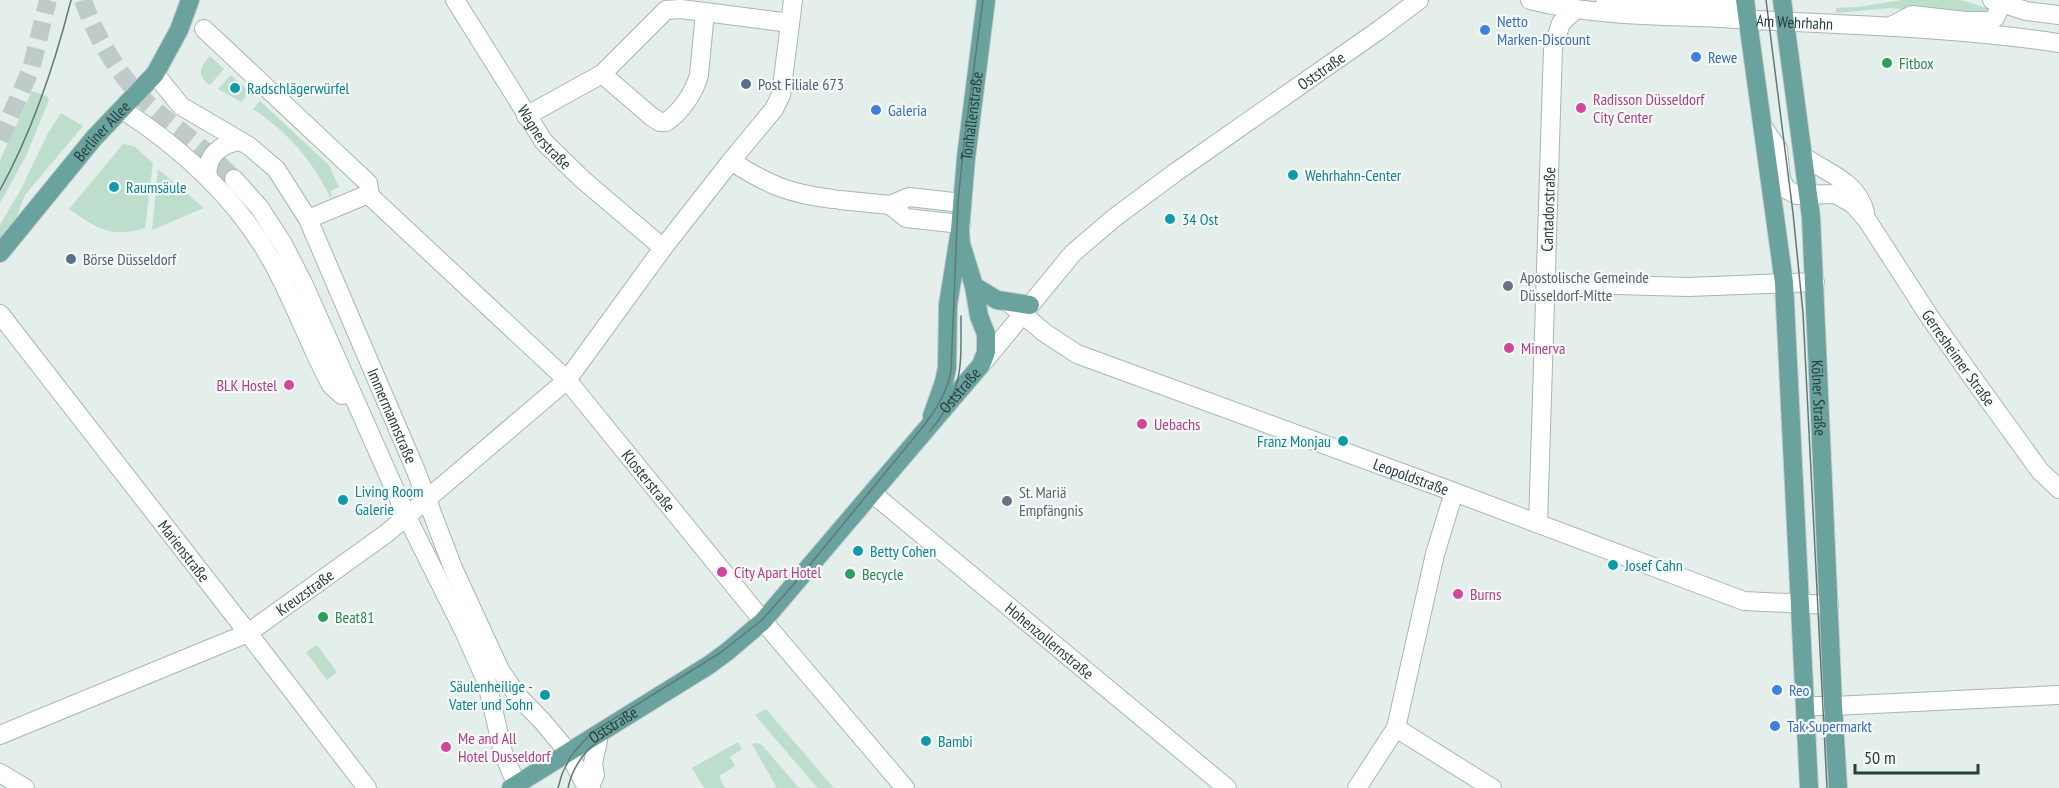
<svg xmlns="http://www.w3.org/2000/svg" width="2059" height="788" viewBox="0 0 2059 788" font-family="'PT Sans Narrow',sans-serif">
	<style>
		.green { fill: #bedecd }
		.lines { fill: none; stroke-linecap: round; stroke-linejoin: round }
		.minor-tunnel { stroke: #becbc8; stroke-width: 18; stroke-dasharray: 18 9; stroke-linecap: butt }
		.major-tunnel { stroke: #becbc8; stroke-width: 18; stroke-dasharray: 18 9; stroke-linecap: butt }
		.minor-casing { stroke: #a7b6b3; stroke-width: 20 }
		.major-casing { stroke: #c2c9c9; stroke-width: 20 }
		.minor { stroke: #fff; stroke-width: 18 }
		.major { stroke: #6aa29e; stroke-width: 18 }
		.tram { stroke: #5e7a78; stroke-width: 1.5 }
		.shop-dot { fill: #3f7fe0; stroke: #f5faf8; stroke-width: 2 }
		.leisure-dot { fill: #2e9e5b; stroke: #f5faf8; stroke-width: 2 }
		.service-dot { fill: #5c6f8a; stroke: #f5faf8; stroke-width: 2 }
		.culture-dot { fill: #0f9aa8; stroke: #f5faf8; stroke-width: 2 }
		.hotel-dot { fill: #d1479c; stroke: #f5faf8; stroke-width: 2 }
		.worship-dot { fill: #6b7280; stroke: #f5faf8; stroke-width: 2 }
		.labels { text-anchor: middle; stroke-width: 4.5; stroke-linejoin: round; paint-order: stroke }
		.shop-label { font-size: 16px; fill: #366cbe; stroke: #f5faf8; text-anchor: start }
		.street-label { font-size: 16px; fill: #243f3d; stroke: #f5faf8 }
		.leisure-label { font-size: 16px; fill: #27864d; stroke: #f5faf8; text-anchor: start }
		.service-label { font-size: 16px; fill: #4e5e75; stroke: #f5faf8; text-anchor: start }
		.culture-label { font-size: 16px; fill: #0d838f; stroke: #f5faf8; text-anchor: start }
		.hotel-label { font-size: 16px; fill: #b23c85; stroke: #f5faf8; text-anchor: start }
		.worship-label { font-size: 16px; fill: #5b616d; stroke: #f5faf8; text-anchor: start }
	</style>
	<rect width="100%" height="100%" fill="#e4eeeb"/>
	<!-- green -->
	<g class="green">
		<path d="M1902,0H1961L1992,10L1976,17L1890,8L1836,13V8L1858,7Z"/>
		<path d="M210,56L224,69L210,85C195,76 201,66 210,56Z"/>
		<path d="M231,75L250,92L241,102L218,89Z"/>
		<path d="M32,91L47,96L49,100L26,156L0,203V160Z"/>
		<path d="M260,101L329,165L339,187L330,191L332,196L330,197C313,161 287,131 253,109Z"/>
		<path d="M61,113L83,126L25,195L16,218L0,238V225L20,191L48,133Z"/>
		<path d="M123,144L134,146L153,163L145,228C112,239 96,228 69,209Z"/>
		<path d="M158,169L204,208L152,230Z"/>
		<path d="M317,645L337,672L327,680L306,652Z"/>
		<path d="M766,709L834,788H818L814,784L755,715Z"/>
		<path d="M738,742L742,749L730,757L735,766L719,776L725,788H704L692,768Z"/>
		<path d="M757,743L762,745L799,788H777L752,744Z"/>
	</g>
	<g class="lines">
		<!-- minor-tunnel -->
		<path class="minor-tunnel" d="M83,0C95,36 117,72 143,99C162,118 184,132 204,150C214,159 224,169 234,179"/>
		<!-- major-tunnel -->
		<path class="major-tunnel" d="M0,140L31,69L48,0"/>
		<!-- minor casing -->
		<g class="minor-casing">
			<g id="minor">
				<path id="s1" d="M455,0L544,142L582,179L663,248"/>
				<path id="s2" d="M1530,0C1593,16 1655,15 1719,18C1832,25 1946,26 2059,43"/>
				<path d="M1605,0L1720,4L1740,0"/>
				<path d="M1992,0L2026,11L2059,15"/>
				<path d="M1891,26L1912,15L1966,21H1989L1995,18L2003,0"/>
				<path d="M204,29L368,183L370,196"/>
				<path id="s3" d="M155,74L181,106L249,146L276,169L308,219L416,471L453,568L500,670L517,695L543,722L568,752L584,782L591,788"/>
				<path d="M602,74L666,10L680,9L705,12"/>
				<path d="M123,110C184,150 239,200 274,265C295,304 310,346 331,385L342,395L352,393"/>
				<path d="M526,116L602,74L652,117L660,122H666C681,112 694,93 699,75L705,12L790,23"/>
				<path id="s4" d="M1763,127L1778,149L1781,179L1786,189L1797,195L1835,194L1853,204L1867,220L1929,316L1967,370L2040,471L2059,489"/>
				<path d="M1803,156C1828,174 1856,180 1865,212"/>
				<path d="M731,161L774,109L781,95L793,0"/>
				<path d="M208,177C205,156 221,143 241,141"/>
				<path d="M234,179L259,207L283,244L303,283L407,517L464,631L487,683L503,752L518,788"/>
				<path d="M840,200L890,205L909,197L962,203"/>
				<path d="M890,205L906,218L961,224"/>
				<path id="s5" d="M308,219L366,195L370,196L567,380L763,621L905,788"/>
				<path d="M1546,283L1688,287L1815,282"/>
				<path id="s6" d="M1009,303L1045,333L1077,354L1454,492L1744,601L1829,605"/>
				<path id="s7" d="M0,314L248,633L367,788"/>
				<path id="s8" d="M981,365L1073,253L1114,218L1176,172L1379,30L1419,0"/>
				<path id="s9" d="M872,493L1227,788"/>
				<path id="s10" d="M1538,524L1553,48L1561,23L1575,10"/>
				<path d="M1806,706H1833L2059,695"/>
				<path d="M1396,728L1492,788"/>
				<path id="s11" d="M0,735L248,633L387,533L567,380L663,248L731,161C768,185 790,194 833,199"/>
				<path d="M0,773L25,788"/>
				<path d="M590,786L595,775L593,763L598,741L597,735"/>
				<path d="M1357,788L1396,728L1435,554L1454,492"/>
			</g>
		</g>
		<!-- major casing -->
		<g class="major-casing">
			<g id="major">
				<path d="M1745,0L1784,283L1809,788"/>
				<path id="s12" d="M1782,0L1811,217L1833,706L1838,788"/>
				<path id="s13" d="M0,253L94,138L155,74L179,30L190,0"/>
				<path d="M974,286L997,300L1030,305"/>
				<path id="s14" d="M932,416L944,382L947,368L948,305L960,230L966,158L986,0"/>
				<path id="s15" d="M511,788L709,665L728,651L763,621L981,365L986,352V334L979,316L974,286L961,244L960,230"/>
			</g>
		</g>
		<!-- minor -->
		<use href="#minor" class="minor"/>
		<!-- major -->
		<use href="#major" class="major"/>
		<!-- tram -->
		<g class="tram">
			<path d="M1766,0L1793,213L1803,313L1827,788"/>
			<path d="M0,190C33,130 54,67 71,0"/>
			<path d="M930,431C964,390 961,367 961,316"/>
			<path d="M558,788L562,774L571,756L591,733L720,653L762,620L794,584L921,429C935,412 947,393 951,371L958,202L964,143L983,0"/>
			<path d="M568,788C574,759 594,742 617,727"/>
		</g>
	</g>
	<!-- markers -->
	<g class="shop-dot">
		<circle cx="1485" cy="30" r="6"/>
		<circle cx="1696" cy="57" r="6"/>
		<circle cx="876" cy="110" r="6"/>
		<circle cx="1777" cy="690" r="6"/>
		<circle cx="1775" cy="726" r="6"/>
	</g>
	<g class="leisure-dot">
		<circle cx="1887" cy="63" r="6"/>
		<circle cx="850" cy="574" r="6"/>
		<circle cx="323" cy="617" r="6"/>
	</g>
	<g class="service-dot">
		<circle cx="746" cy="84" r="6"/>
		<circle cx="71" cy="259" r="6"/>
	</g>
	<g class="culture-dot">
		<circle cx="235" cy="88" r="6"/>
		<circle cx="1293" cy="175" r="6"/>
		<circle cx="114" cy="187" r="6"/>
		<circle cx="1170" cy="219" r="6"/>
		<circle cx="1343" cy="441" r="6"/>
		<circle cx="343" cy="500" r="6"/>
		<circle cx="858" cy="551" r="6"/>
		<circle cx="1613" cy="565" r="6"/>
		<circle cx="545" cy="695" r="6"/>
		<circle cx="926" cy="741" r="6"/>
	</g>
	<g class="hotel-dot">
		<circle cx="1581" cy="108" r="6"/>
		<circle cx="1509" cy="348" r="6"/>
		<circle cx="289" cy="385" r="6"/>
		<circle cx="1142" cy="424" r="6"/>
		<circle cx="722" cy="572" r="6"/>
		<circle cx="1458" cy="594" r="6"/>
		<circle cx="446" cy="747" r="6"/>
	</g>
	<g class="worship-dot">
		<circle cx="1508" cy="286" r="6"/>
		<circle cx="1007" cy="501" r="6"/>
	</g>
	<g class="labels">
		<!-- shop labels -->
		<g class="shop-label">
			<text x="1497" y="27">Netto<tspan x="1497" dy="18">Marken-Discount</tspan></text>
			<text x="1708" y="63">Rewe</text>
			<text x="888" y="116">Galeria</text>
			<text x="1789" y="696">Reo</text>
			<text x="1787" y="732">Tak Supermarkt</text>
		</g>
		<!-- street labels -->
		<g class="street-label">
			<text dy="6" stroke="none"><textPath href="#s2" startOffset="266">Am Wehrhahn</textPath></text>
			<text dy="6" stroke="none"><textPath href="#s8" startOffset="453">Oststraße</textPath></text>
			<text dy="6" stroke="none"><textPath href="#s14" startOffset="304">Tonhallenstraße</textPath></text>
			<text dy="6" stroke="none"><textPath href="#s13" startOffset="159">Berliner Allee</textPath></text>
			<text dy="6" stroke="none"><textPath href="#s1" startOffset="164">Wagnerstraße</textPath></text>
			<text dy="6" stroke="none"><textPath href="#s10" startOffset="315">Cantadorstraße</textPath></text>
			<text dy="6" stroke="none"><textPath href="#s4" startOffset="326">Gerresheimer Straße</textPath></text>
			<text dy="6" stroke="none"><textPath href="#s15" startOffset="606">Oststraße</textPath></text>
			<text dy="6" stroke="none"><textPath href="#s12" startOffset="400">Kölner Straße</textPath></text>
			<text dy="6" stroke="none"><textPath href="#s3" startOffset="429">Immermannstraße</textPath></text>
			<text dy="6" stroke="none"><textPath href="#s6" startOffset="441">Leopoldstraße</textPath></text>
			<text dy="6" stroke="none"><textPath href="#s5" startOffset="466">Klosterstraße</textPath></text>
			<text dy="6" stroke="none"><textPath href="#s7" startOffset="300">Marienstraße</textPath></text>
			<text dy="6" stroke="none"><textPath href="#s11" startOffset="338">Kreuzstraße</textPath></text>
			<text dy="6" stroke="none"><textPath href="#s9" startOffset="231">Hohenzollernstraße</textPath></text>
			<text dy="6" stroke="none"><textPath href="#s15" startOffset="120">Oststraße</textPath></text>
		</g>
		<!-- leisure labels -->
		<g class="leisure-label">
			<text x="1899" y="69">Fitbox</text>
			<text x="862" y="580">Becycle</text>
			<text x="335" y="623">Beat81</text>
		</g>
		<!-- service labels -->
		<g class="service-label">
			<text x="758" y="90">Post Filiale 673</text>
			<text x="83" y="265">Börse Düsseldorf</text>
		</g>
		<!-- culture labels -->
		<g class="culture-label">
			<text x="247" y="94">Radschlägerwürfel</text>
			<text x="1305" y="181">Wehrhahn-Center</text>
			<text x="126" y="193">Raumsäule</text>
			<text x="1182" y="225">34 Ost</text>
			<text x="1331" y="447" text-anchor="end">Franz Monjau</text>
			<text x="355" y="497">Living Room<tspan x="355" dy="18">Galerie</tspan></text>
			<text x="870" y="557">Betty Cohen</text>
			<text x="1625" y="571">Josef Cahn</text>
			<text x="533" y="692" text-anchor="end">Säulenheilige -<tspan x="533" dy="18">Vater und Sohn</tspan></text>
			<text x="938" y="747">Bambi</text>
		</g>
		<!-- hotel labels -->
		<g class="hotel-label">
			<text x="1593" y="105">Radisson Düsseldorf<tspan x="1593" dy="18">City Center</tspan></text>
			<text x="1521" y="354">Minerva</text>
			<text x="277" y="391" text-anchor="end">BLK Hostel</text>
			<text x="1154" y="430">Uebachs</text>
			<text x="734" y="578">City Apart Hotel</text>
			<text x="1470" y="600">Burns</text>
			<text x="458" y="744">Me and All<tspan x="458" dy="18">Hotel Dusseldorf</tspan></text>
		</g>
		<!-- worship labels -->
		<g class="worship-label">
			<text x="1520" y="283">Apostolische Gemeinde<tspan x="1520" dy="18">Düsseldorf-Mitte</tspan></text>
			<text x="1019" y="498">St. Mariä<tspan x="1019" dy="18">Empfängnis</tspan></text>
		</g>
	</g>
	<!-- scale -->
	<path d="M1855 764v9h123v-9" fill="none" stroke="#243f3d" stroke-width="3"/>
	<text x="1864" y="764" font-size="18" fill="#243f3d" stroke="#f5faf8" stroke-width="4.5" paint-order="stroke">50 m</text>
</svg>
